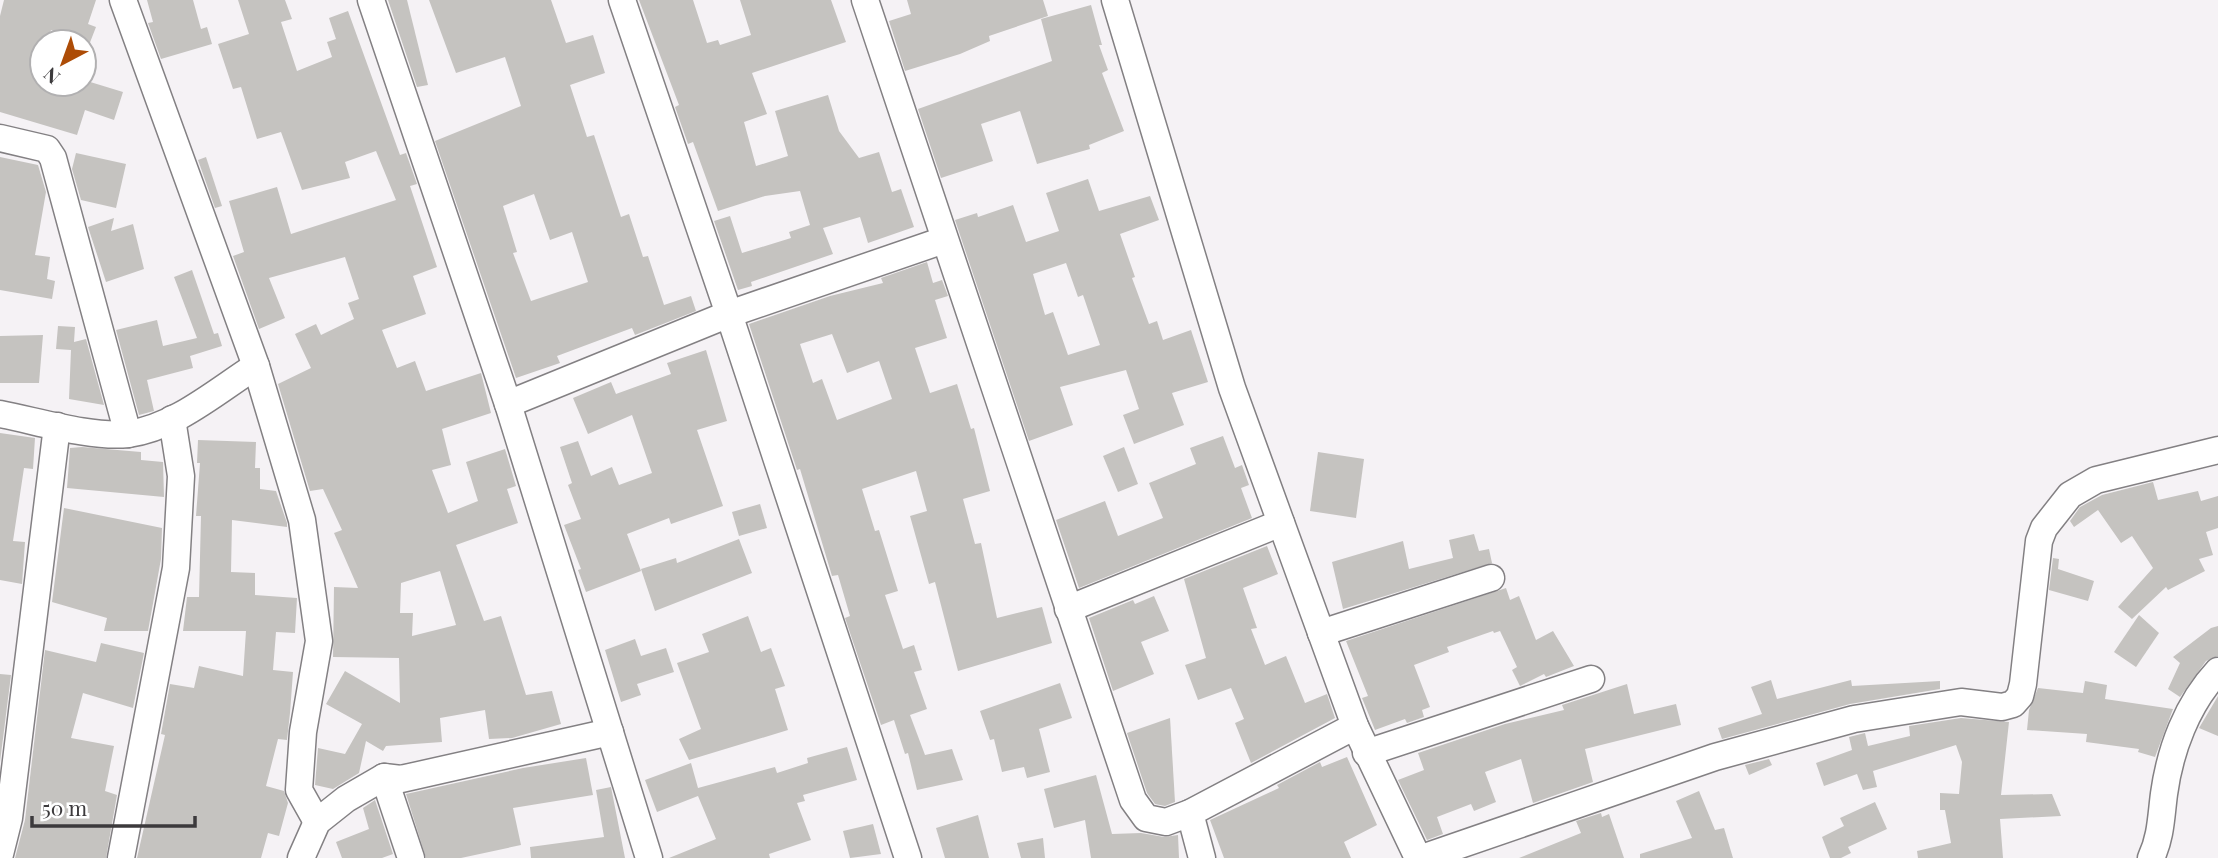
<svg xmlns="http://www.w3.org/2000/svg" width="2218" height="858" viewBox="0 0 2218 858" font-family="'Playfair Display',serif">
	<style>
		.building { fill: #c5c3c0; fill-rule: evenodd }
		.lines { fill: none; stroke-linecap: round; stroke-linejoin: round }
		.minor-casing { stroke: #838083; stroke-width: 29 }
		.minor { stroke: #fff; stroke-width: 26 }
	</style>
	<rect width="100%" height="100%" fill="#f5f2f5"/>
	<!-- building -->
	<g class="building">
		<path d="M4,0H96L88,24L96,27L89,45L51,30L47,42H42V84H86L87,81L123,92L114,120L85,110L77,135L0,112V16Z"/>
		<path d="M147,0H193L201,29L207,27L212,44L161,59L148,23L153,22Z"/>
		<path d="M238,0H285L292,19L281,22L297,71L332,57L327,42L336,39L329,18L348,11L400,155L406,153L417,184L410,186L437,267L413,276L426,314L382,330L397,368L415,361L426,391L481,373L491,413L442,429L451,465L432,470L448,513L478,501L466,462L505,449L516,486L507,489L518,523L456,545L484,621L501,616L526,695L552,691L561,724L512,738L489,739L485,710L440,718L442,742L386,746L383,751L366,741L359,773L333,789L315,785L318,748L345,754L362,724L326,704L345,671L400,703L399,658L333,657L334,587L358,588L334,533L342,530L323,489L310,491L309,488L278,384L311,368L295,334L316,324L321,335L354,319L348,303L359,299L345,257L269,278L285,318L259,329L233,256L244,252L229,201L277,187L291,234L396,200L376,151L345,162L350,178L302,190L281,132L257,139L241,87L233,89L218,44L249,34ZM440,571L456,625L412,636L413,613H400L401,583Z"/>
		<path d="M388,0H407L428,85L417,87Z"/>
		<path d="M429,0H551L566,43L593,35L605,73L570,85L587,137L594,135L621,217L629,214L643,257L648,256L664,305L691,296L696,311L635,335L632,328L557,356L560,363L516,378L435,141L521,106L505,57L456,73ZM534,194L550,240L572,232L588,282L531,301L513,253L517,252L503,206Z"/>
		<path d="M639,0H693L707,43L718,40L720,45L751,35L740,0H831L846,42L752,73L767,114L744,122L756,166L788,156L775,111L828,95L839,131L859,158L879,152L892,192L901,189L914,227L868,243L860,217L823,228L833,254L751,282L752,286L738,290L714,221L730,216L742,253L791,238L789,232L810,225L800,191L765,196L718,211L693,142L688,144L675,107L679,105Z"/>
		<path d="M907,0H1043L1048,16L989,36L990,41L960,54L905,71L889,21L911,14Z"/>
		<path d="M1091,5L1102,45H1099L1108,70L1102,73L1124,131L1089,145L1090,149L1037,164L1020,111L981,124L993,161L941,178L918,109L1052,61L1041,19Z"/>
		<path d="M76,153L126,164L116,208L81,200L72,169Z"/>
		<path d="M0,157L38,165L46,192L35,255L50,257L47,279L55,281L52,299L0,290Z"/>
		<path d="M206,157L222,206L215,208L198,160Z"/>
		<path d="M1088,179L1099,211L1150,196L1159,220L1120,234L1135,277L1132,278L1149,324L1157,321L1163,340L1191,330L1208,382L1172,393L1184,425L1134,444L1123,415L1139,409L1126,370L1060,387L1073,425L1029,441L955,220L977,213L978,217L1013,205L1026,242L1059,231L1046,193ZM1066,263L1078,297L1083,295L1100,345L1068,355L1053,312L1045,315L1033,274Z"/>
		<path d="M114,218L111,231L133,224L144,269L106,282L88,227Z"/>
		<path d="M927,262L933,283L942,280L948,296L935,300L947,338L915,348L930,393L957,384L971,429L974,428L990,491L963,499L975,544L981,543L997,618L1042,607L1052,643L958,671L935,582L929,584L910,516L927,511L916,471L862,489L875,531L879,530L898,591L885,595L903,649L914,645L922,670L914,672L927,709L910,715L925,755L952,749L963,780L917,790L908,753L905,754L894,720L881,725L845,618L850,616L838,575L832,576L800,469L797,470L749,324L830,296L883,283L881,278ZM832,334L847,373L879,361L892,399L837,420L822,379L813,383L800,344Z"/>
		<path d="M192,270L214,334L218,333L222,346L190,356L193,368L147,380L154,411L139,415L116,330L157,320L163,346L197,338L174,277Z"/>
		<path d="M58,326L75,327L74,342L86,339L104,405L69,399L71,350L56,349Z"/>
		<path d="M43,335L39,383H0V336Z"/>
		<path d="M706,350L727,421L697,430L723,506L671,524L669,518L627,534L641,571L586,592L578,570L581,569L564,525L581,519L568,485L572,483L560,447L578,441L591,476L612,467L619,485L652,473L632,415L588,434L573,398L611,382L616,394L671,374L667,363Z"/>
		<path d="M0,433L35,438L33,469L24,468L13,541L25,542L22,584L0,580Z"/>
		<path d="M1223,436L1235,468L1242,465L1249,485L1241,488L1252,518L1079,588L1056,520L1105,501L1118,536L1163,518L1149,483L1196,464L1190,448Z"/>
		<path d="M198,440L256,442L255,468H260V489L276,491L287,523V527L232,520L231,572L255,573V595L297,598L295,633L276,632L273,670L293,672L290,713L287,740L278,739L266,786L284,791L288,803L279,836L268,833L261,858H137L165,735L161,734L170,684L194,688L199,666L243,676L246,631H183L187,597H199L201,516H196L200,463H197Z"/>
		<path d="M82,447L141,452V460L163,462L164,497L67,488L70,448Z"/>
		<path d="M1124,447L1138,484L1118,492L1103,456Z"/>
		<path d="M1318,452L1364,459L1356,518L1310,511Z"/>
		<path d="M2153,482L2158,500L2198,491L2201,501L2218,496V528L2206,532L2213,555L2199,559L2205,571L2168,590L2166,587L2132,619L2118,607L2153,568L2132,536L2121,543L2098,510L2074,527L2070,521L2080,507L2102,495Z"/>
		<path d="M760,504L767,528L739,536L732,512Z"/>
		<path d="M64,508L162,528L161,559L148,631H104L107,618L52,602Z"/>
		<path d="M1474,534L1479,551L1489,549L1492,563L1343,609L1332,562L1403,541L1409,569L1453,558L1449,540Z"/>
		<path d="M739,539L752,573L655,611L641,569L676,558L677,563Z"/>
		<path d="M1267,546L1278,574L1243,588L1257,628L1251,629L1265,665L1286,656L1305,703L1327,694L1335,718L1251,763L1235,723L1244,719L1231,688L1198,700L1185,665L1206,658L1184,579Z"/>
		<path d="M2053,558L2059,559L2058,569L2094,581L2088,601L2049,590Z"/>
		<path d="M1506,588L1510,600L1519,596L1536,640L1553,631L1574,666L1546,677L1544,674L1520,686L1512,670L1517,667L1500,631L1494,633L1493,631L1447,647L1449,652L1414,665L1430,707L1422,710L1424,717L1407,723L1405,719L1375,730L1362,698L1368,696L1346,641Z"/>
		<path d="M1154,596L1169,631L1141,642L1154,674L1113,691L1089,618L1133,600L1135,604Z"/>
		<path d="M2139,615L2159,633L2136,667L2114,652Z"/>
		<path d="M748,616L761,652L771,648L785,686L775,689L788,730L689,760L679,739L701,729L677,663L709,652L702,634Z"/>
		<path d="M2218,626V656L2206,661L2180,697L2168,689L2180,663L2173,657L2211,628Z"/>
		<path d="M635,639L641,656L666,648L674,672L637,684L641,695L621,702L605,650Z"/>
		<path d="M101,643L144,653L133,708L83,693L71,738L114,746L105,791L117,795L106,858H15L25,820L45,650L96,662Z"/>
		<path d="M0,674L11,675L0,762Z"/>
		<path d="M1771,680L1777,699L1851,680L1852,686L1940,681V689L1850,704L1722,739L1718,728L1762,714L1751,687Z"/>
		<path d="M2085,681L2107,685L2105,699L2173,709L2155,757L2138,752L2139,749L2086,742L2087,734L2027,730L2029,710L2038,688L2083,693Z"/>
		<path d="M1060,683L1072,718L1039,729L1050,772L1027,778L1024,767L1002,772L994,739L990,740L980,711Z"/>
		<path d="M1627,684L1634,714L1676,704L1681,725L1585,749L1593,782L1533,803L1521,759L1485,772L1496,802L1474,811L1471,804L1437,817L1443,834L1427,840L1398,780L1424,770L1418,753L1505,724L1564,710L1562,705Z"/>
		<path d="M2218,696V736L2199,728Z"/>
		<path d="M1170,718L1175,802L1165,806L1155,804L1147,793L1127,733Z"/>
		<path d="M1961,718L2009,722L2001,795L2052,794L2061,816L2000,819L2003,858H1918L1917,851L1951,843L1945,810H1940V793L1959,794L1962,762L1956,745L1873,771L1877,787L1863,790L1857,774L1824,786L1816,763L1852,750L1849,737L1865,733L1868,746L1910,736L1909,726Z"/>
		<path d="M847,747L857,780L803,795L805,801L797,803L811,840L769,854L770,858H669L716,839L698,796L657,812L645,780L691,763L698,788L775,767L777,773L808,763L807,758Z"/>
		<path d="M1347,757L1377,825L1344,842L1351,858H1224L1210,820L1279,788L1277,785L1320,762L1322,767Z"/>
		<path d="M586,758L593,795L513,808L521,845L461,858H426L406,794L523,768Z"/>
		<path d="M1769,759L1772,765L1749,775L1745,765Z"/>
		<path d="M1096,775L1112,834L1141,833L1164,837L1178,835L1179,858H1091L1085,820L1054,828L1044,789Z"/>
		<path d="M611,787L625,858H531L530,847L604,837L596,790Z"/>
		<path d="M1699,791L1715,830L1724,828L1733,858H1640V854L1692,838L1676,801Z"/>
		<path d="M375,800L393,854L382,858H342L336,842L369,829L363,808Z"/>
		<path d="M1875,802L1887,829L1848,847L1851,853L1841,858H1830L1822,837L1844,826L1840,818Z"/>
		<path d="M1601,813L1602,817L1609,814L1624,858H1519L1581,833L1576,821Z"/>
		<path d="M978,815L989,858H945L936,828Z"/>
		<path d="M873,824L881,854L850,858L843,831Z"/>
		<path d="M1043,838L1045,858H1021L1017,843Z"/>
	</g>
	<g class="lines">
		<!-- minor casing -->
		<g class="minor-casing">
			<g id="minor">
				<path d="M123,0L256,366L302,520L319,641L303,732L299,790L317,822"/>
				<path d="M371,0L508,404L649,858"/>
				<path d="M622,0L729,314L908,858"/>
				<path d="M865,0L1133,800L1146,818L1166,822L1190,813L1355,726"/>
				<path d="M1115,0L1232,388L1355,726L1418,858"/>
				<path d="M0,138L47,149L53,158L128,434"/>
				<path d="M508,404L729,314L944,240"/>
				<path d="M0,414C37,421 91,438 128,434C175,428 218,390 256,366"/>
				<path d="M1068,609L1281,523"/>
				<path d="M1321,633L1491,578"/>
				<path d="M1366,753L1591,679"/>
				<path d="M384,777L411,858"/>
				<path d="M1190,813L1202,858"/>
				<path d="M0,854L9,818L57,426"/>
				<path d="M121,858L176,568L181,476L172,419"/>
				<path d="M301,858L317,822L346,799L384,777L401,779L610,732"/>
				<path d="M1422,858L1715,757L1854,719L1961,702L2002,707L2013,704L2020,696L2023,684L2039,541L2044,528L2070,495L2096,480L2218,450"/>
				<path d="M2151,858C2161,837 2161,817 2164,794C2170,750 2187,704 2218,671"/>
			</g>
		</g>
		<!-- minor -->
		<use href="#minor" class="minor"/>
	</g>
	<!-- north arrow -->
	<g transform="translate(63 63) rotate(221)"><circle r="33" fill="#ffffff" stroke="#b1b0b1" stroke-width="2"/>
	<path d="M0-5L12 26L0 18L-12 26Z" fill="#ad4c06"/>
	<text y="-10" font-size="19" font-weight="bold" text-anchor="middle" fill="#3c3a3c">N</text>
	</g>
	<!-- scale -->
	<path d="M32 816v10h163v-10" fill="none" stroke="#3c3a3c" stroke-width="3.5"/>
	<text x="42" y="816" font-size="21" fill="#3c3a3c" stroke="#ffffff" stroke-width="5" paint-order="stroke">50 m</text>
</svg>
